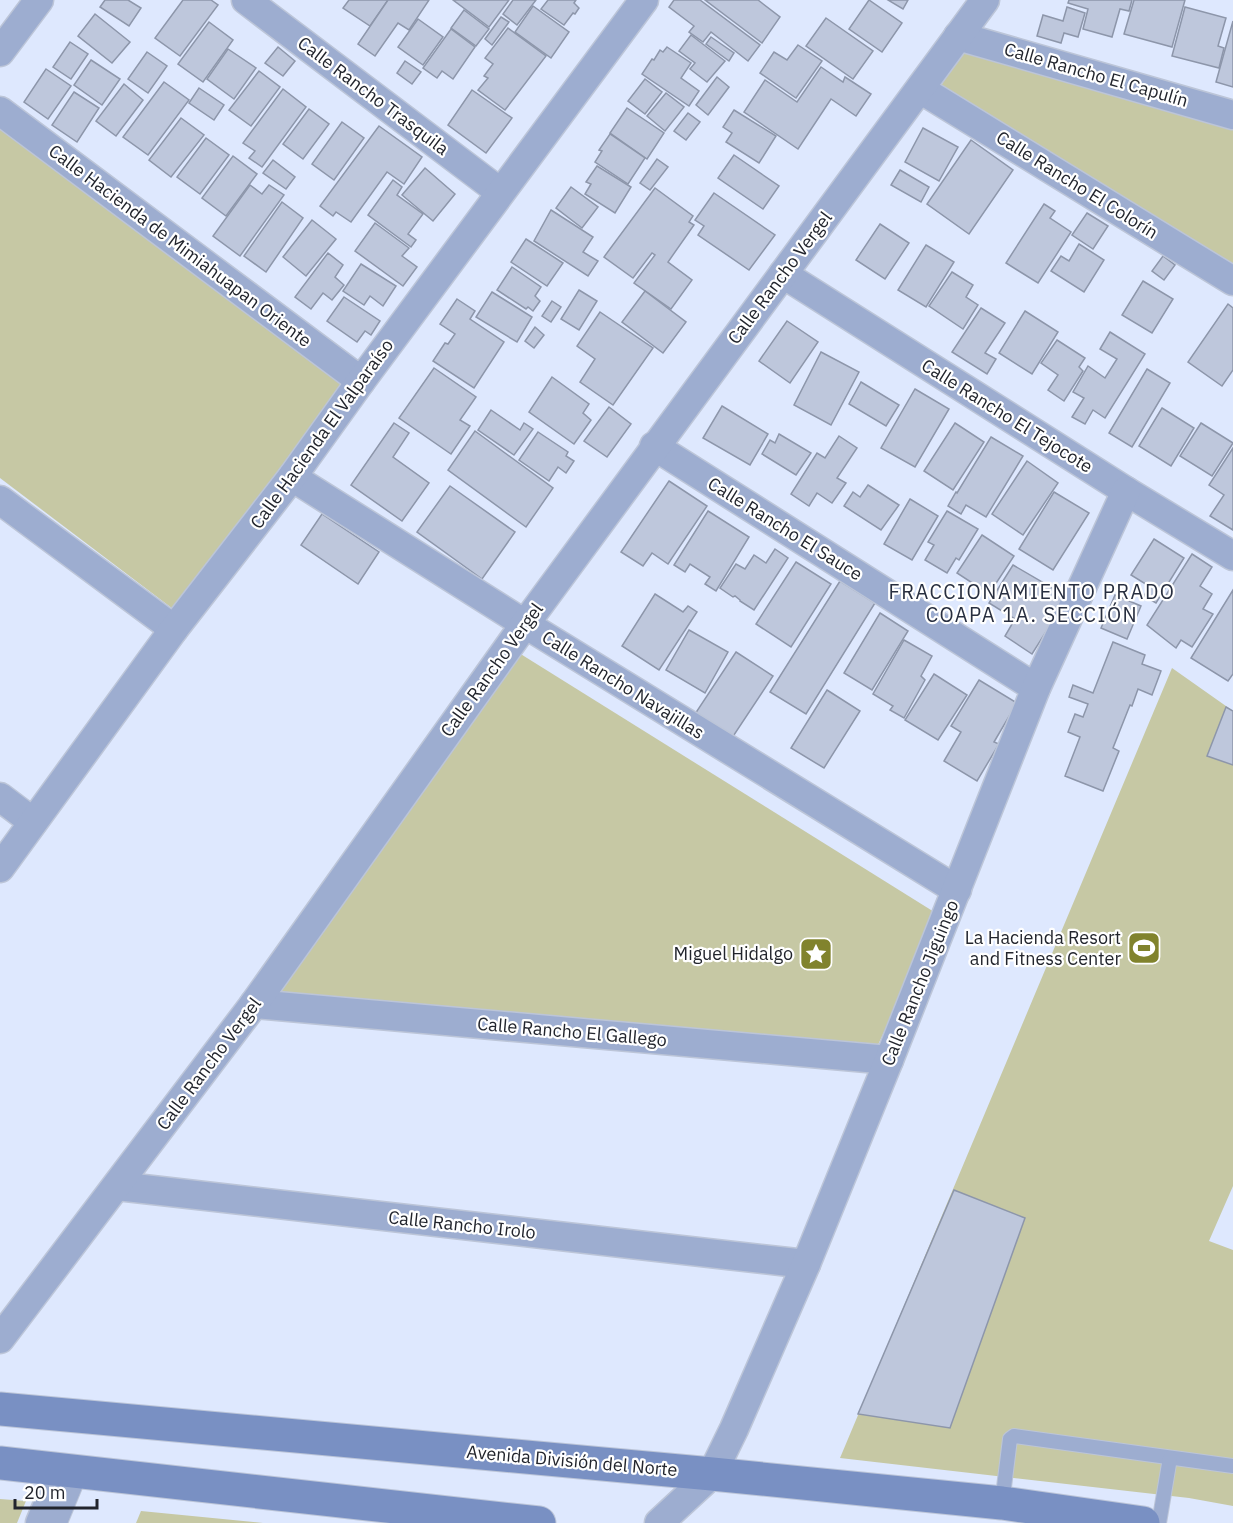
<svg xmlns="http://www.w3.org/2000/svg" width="1233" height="1523" viewBox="0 0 1233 1523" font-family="'IBM Plex Sans',sans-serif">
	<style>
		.green { fill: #c6c8a4 }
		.building { fill: #bec7dc; stroke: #8d96aa; stroke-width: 1.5 }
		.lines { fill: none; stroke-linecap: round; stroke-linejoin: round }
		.service-casing { stroke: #bcc5d8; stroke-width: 16 }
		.minor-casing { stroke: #bcc5d8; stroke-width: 31 }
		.secondary-casing { stroke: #bcc5d8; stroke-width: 35 }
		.service { stroke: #9dadd0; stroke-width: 14 }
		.minor { stroke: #9dadd0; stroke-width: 28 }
		.secondary { stroke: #7990c3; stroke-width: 33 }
		.labels { text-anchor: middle; stroke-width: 4.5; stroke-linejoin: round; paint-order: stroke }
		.street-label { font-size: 18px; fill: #22252d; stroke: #fff }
		.poi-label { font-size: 18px; fill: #22252d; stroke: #fff; text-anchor: end }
		.neighbourhood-label { font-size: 20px; letter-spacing: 1.5px; fill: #282f40; stroke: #fff }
	</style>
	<rect width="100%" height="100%" fill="#dee8fe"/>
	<!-- green -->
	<g class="green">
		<path d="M970,42L1233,119V275L936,93Z"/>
		<path d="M0,122L344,383L177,612L0,478Z"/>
		<path d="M511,648L939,915L877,1047L274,997Z"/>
		<path d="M1172,668L1233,711V1186L1209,1241L1233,1250V1506L1189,1498L840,1458Z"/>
		<path d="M0,1499L26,1501L17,1523H0Z"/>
		<path d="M141,1511L263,1523H136Z"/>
	</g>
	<!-- building -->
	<g class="building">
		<path d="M105,0H128L141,8L129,26L100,7Z"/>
		<path d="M183,0H211L218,5L180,56L155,38Z"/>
		<path d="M349,0H388L370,26L343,8Z"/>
		<path d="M388,0H429L409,30L398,23L375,56L358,44Z"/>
		<path d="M453,0H509L489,27Z"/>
		<path d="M513,0H536L517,25L503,14Z"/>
		<path d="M548,0H576L574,3L579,8L575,14L573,13L564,25L541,9Z"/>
		<path d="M674,0H700L760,45L748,61L711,32L703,42L689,32L694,26L669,7Z"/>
		<path d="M705,0H758L780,17L762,43Z"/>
		<path d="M869,0L902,23L882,52L849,29Z"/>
		<path d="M888,0H908L903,9Z"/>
		<path d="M1069,0H1132L1129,11L1120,9L1112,37L1083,29L1088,9L1068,3Z"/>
		<path d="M1134,0H1185L1172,47L1124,34Z"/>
		<path d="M533,6L569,32L551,58L515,32Z"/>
		<path d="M1067,7L1085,13L1078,37L1064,33L1061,43L1037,36L1043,15L1063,21Z"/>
		<path d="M1185,7L1226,18L1218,46L1224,48L1219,68L1172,56Z"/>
		<path d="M464,10L489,29L476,46L451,28Z"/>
		<path d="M95,14L130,42L112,63L78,36Z"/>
		<path d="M501,17L509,22L492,45L485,39Z"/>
		<path d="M826,18L873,51L853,79L806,46Z"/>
		<path d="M418,19L443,37L423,65L398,47Z"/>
		<path d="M1233,21V87L1216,82Z"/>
		<path d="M209,22L233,40L203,82L178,64Z"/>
		<path d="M508,28L546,56L505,110L478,90L488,78L484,76L493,64L485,58Z"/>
		<path d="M451,29L475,47L453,79L442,71L437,78L423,68Z"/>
		<path d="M691,35L725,61L707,82L690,69L695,63L679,51Z"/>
		<path d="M711,37L734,53L729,61L706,44Z"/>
		<path d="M70,42L88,54L71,79L53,67Z"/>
		<path d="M798,45L822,61L796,98L760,73L774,52L787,60Z"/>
		<path d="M278,47L295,61L283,76L265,63Z"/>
		<path d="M667,47L691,63L681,78L699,91L689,106L642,74L652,59L654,60L660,50L663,52Z"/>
		<path d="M228,49L256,68L234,99L207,79Z"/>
		<path d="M147,52L167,66L148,93L128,79Z"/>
		<path d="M91,60L120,79L102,105L74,85Z"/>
		<path d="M405,61L421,72L412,84L397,73Z"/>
		<path d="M821,67L843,82L845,77L871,94L856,116L831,99L798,149L744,112L765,80L797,102Z"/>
		<path d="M46,69L71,86L48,119L24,102Z"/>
		<path d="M259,71L280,87L251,126L229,110Z"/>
		<path d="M717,77L729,87L708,115L696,105Z"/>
		<path d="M645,79L662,92L645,114L628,101Z"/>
		<path d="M164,82L189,100L148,155L123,137Z"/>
		<path d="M124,84L143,100L116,136L96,121Z"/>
		<path d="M199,88L224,105L214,120L189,103Z"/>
		<path d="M283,89L306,107L262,167L249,158L255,151L243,143Z"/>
		<path d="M472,90L512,118L486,153L448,125Z"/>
		<path d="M74,92L99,108L77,142L52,125Z"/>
		<path d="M666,93L684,107L665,131L647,116Z"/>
		<path d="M627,108L664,133L647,159L610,133Z"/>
		<path d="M309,109L329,124L303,159L283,144Z"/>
		<path d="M734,110L776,136L759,163L726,142L732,133L723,127Z"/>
		<path d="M688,113L700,122L686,140L674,131Z"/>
		<path d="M181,118L204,135L171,177L149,160Z"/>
		<path d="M342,122L364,138L334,180L312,164Z"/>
		<path d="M379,126L422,157L404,184L387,172L351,222L336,212L333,216L320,206Z"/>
		<path d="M923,128L958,147L939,181L905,162Z"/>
		<path d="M610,134L645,158L628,184L595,162L602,151L599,150Z"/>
		<path d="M206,138L229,155L200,194L177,177Z"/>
		<path d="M971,140L1013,170L969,234L927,204Z"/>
		<path d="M734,155L779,186L763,209L718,178Z"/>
		<path d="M233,156L257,174L226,216L202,198Z"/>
		<path d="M657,159L668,167L650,190L640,183Z"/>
		<path d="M273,160L295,177L286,189L263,173Z"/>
		<path d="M597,166L631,187L615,213L585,194L591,184L586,182Z"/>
		<path d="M425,168L455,194L433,221L402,195Z"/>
		<path d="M900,170L929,187L921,202L891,185Z"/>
		<path d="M393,180L402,187L397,195L423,214L408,234L416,240L411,247L368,215Z"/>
		<path d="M250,185L262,194L269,185L284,195L240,256L213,236Z"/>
		<path d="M571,187L598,207L582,228L556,208Z"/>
		<path d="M655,188L693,216L689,222L694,225L668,262L692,280L671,309L634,283L655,255L652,253L633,278L604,257Z"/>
		<path d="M714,193L775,235L749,270L698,235L704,226L695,220Z"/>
		<path d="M282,202L303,218L266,272L244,256Z"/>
		<path d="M1044,204L1055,211L1050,218L1071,232L1038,283L1006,263Z"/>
		<path d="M551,210L593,237L583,252L598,261L588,276L534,241Z"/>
		<path d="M1087,213L1108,226L1093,249L1072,235Z"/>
		<path d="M312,220L336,239L306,276L283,257Z"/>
		<path d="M375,223L409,248L402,256L417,267L403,286L355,251Z"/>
		<path d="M880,224L909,243L885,279L856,260Z"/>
		<path d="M526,239L563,263L547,286L511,262Z"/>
		<path d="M1079,244L1104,260L1084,292L1051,271L1061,256L1069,261Z"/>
		<path d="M926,245L954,262L926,307L898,290Z"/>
		<path d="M328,253L343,265L335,277L344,285L332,300L323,293L311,309L295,297Z"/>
		<path d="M1163,256L1175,265L1164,280L1152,271Z"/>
		<path d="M361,264L396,286L383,306L370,296L364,305L343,291Z"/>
		<path d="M512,267L541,287L535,296L540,301L533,311L528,307L526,309L497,290Z"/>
		<path d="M952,272L973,285L966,297L978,305L963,329L929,306Z"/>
		<path d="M1143,281L1173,299L1152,333L1122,315Z"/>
		<path d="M579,290L597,301L579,330L561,319Z"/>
		<path d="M645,291L686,322L663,353L622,322Z"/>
		<path d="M492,292L532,317L517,342L476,317Z"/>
		<path d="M344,297L380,321L371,335L365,331L357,342L327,321Z"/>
		<path d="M457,299L475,311L470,319L504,342L474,388L433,361L445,343L448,344L455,334L440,324Z"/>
		<path d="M552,301L561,307L551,322L542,316Z"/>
		<path d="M1228,304L1233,308V370L1222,386L1188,362Z"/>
		<path d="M981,308L1005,323L985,353L996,359L987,374L952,352Z"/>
		<path d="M1025,311L1058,332L1032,374L999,353Z"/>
		<path d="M600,312L653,348L613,405L580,382L595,359L577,346Z"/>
		<path d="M787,321L818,342L790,383L759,361Z"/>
		<path d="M535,327L544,335L534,348L525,341Z"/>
		<path d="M1110,332L1145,354L1105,418L1093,410L1085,424L1072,417L1084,398L1073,392L1088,366L1105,378L1117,359L1100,349Z"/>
		<path d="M1057,340L1085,358L1079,367L1083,371L1064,401L1048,390L1058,375L1041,363Z"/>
		<path d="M821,352L859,372L831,425L794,405Z"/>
		<path d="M434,368L476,397L460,420L470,426L451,454L399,418Z"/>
		<path d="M1147,369L1170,383L1132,447L1109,433Z"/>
		<path d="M552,377L589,404L583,413L591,420L574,444L529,412Z"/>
		<path d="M861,382L899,405L886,426L849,404Z"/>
		<path d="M915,389L949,409L915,467L881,448Z"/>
		<path d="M722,406L768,434L750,465L703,438Z"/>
		<path d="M609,407L631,424L607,457L584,441Z"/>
		<path d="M1162,408L1194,428L1171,466L1139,446Z"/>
		<path d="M491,410L520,430L524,423L533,429L514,455L478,430Z"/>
		<path d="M394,423L409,433L393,457L429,483L402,521L351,485Z"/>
		<path d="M955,423L984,442L953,490L924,471Z"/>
		<path d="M1201,423L1233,443L1212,476L1180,456Z"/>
		<path d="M475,431L553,488L526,527L448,470Z"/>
		<path d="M538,432L568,452L566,456L574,461L566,473L558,467L549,481L519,460Z"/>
		<path d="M779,434L811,453L796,475L762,454L770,440L775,443Z"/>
		<path d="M839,436L857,448L837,478L846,483L832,503L817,493L809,506L791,494L817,453L825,458Z"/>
		<path d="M991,437L1023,456L986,517L966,505L961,514L948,506L956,492L957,493Z"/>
		<path d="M1233,448V530L1210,516L1224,495L1209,485Z"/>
		<path d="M1027,461L1058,483L1023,535L992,514Z"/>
		<path d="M669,481L707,506L668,564L652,553L643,566L621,552Z"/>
		<path d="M868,485L899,505L881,530L844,506L853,492L860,497Z"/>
		<path d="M450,486L515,532L482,579L417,532Z"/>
		<path d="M1054,492L1089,513L1053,570L1019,549Z"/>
		<path d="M910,499L938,516L912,560L884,544Z"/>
		<path d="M708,511L749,537L716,591L705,584L710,577L690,564L685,572L674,565Z"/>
		<path d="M947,511L978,529L959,560L956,558L947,573L925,560L934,545L928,542Z"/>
		<path d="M322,514L379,552L358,584L301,545Z"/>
		<path d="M982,535L1014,556L989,594L957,573Z"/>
		<path d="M1154,539L1184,558L1156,603L1144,596L1149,586L1131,575Z"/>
		<path d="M775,549L788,558L754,610L740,601V600L735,596L733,597L720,588L736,564L745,569L754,555L766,563Z"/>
		<path d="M1192,554L1212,567L1200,586L1212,594L1203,609L1213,614L1192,647L1181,640L1176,648L1147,625Z"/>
		<path d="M796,562L831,584L791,647L756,624Z"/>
		<path d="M1013,565L1068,597L1032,654L1005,636L1015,619L989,603Z"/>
		<path d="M840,581L875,603L806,714L770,692Z"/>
		<path d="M1233,590V674L1228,681L1191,658Z"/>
		<path d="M655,594L683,612L688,606L697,612L659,670L622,646Z"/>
		<path d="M1115,595L1141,606L1127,639L1101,628Z"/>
		<path d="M880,613L908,631L872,690L844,673Z"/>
		<path d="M689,630L728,652L705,693L666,670Z"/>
		<path d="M904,640L932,656L921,676L925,680L904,718L890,710L893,706L873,694Z"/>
		<path d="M1113,642L1145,655L1142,664L1161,671L1152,695L1138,689L1132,706L1130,705L1113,748L1119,751L1103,791L1065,776L1080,737L1068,732L1075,714L1083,717L1088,704L1069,697L1073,685L1093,693Z"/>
		<path d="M736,652L773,676L730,741L693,717Z"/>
		<path d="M934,674L967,695L938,740L905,720Z"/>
		<path d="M979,680L1017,703L994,742L999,744L977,781L944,761L961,732L951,726Z"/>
		<path d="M827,690L860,711L824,768L791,748Z"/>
		<path d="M1226,707L1233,711V765L1207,756Z"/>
		<path d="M954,1190L1025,1218L950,1428L858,1414Z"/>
	</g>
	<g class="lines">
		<!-- service casing -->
		<g class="service-casing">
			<g id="service">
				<path d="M1002,1503L1010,1439L1014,1436L1233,1466"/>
				<path d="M60,1523L81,1472"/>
				<path d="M1159,1523L1170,1458"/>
			</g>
		</g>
		<!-- minor casing -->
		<g class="minor-casing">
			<g id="minor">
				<path d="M246,0L500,192"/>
				<path d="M958,36L1233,115"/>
				<path d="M0,52L39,0"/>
				<path d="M920,89L1233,281"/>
				<path d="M0,111L361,381"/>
				<path d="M783,274L1126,491L1233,556"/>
				<path d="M654,446L1036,688"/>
				<path d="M292,477L525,624L957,890"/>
				<path d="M0,500L174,629"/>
				<path d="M0,797L33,822"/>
				<path d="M0,868L174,629L292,477L361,381L644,0"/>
				<path d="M254,1004L889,1060"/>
				<path d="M117,1186L806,1264"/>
				<path d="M0,1339L254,1004L525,624L985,0"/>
				<path d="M40,1523L62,1470"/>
				<path d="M659,1523L712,1474L734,1429L806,1264L889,1060L1036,688L1126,491"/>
			</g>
		</g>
		<!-- secondary casing -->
		<g class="secondary-casing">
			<g id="secondary">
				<path d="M0,1409L712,1474L1002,1503L1143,1523"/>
				<path d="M0,1463L539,1523"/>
			</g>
		</g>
		<!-- service -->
		<use href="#service" class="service"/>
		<!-- minor -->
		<use href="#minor" class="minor"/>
		<!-- secondary -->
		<use href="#secondary" class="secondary"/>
	</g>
	<!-- icons -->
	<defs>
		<g id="stadium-square" transform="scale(1.725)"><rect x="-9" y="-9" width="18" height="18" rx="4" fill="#81832d" stroke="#fff"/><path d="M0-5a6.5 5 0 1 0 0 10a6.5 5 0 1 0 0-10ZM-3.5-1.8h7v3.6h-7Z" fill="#fff"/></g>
		<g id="sight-square" transform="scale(1.725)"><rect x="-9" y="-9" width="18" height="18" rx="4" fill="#81832d" stroke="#fff"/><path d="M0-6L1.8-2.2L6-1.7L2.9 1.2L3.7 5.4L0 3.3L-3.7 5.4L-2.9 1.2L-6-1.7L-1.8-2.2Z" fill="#fff"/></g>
	</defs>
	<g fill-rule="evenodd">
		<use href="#stadium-square" x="1144" y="948"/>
		<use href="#sight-square" x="816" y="954"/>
	</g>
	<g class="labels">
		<!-- street labels -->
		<g class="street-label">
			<text transform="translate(1096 75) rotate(16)" y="6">Calle Rancho El Capulín</text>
			<text transform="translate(373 96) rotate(37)" y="6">Calle Rancho Trasquila</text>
			<text transform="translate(1077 185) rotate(32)" y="6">Calle Rancho El Colorín</text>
			<text transform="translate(180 246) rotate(37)" y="6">Calle Hacienda de Mimiahuapan Oriente</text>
			<text transform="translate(780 278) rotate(-53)" y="6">Calle Rancho Vergel</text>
			<text transform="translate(1007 416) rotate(32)" y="6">Calle Rancho El Tejocote</text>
			<text transform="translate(322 434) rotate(-54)" y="6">Calle Hacienda El Valparaíso</text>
			<text transform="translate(785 529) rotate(32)" y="6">Calle Rancho El Sauce</text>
			<text transform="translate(492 670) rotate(-54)" y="6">Calle Rancho Vergel</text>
			<text transform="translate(623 685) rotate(32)" y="6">Calle Rancho Navajillas</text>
			<text transform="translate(920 983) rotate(-68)" y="6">Calle Rancho Jiguingo</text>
			<text transform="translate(572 1032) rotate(5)" y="6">Calle Rancho El Gallego</text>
			<text transform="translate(209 1064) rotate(-53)" y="6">Calle Rancho Vergel</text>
			<text transform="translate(462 1225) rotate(6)" y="6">Calle Rancho Irolo</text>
			<text transform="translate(572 1461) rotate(5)" y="6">Avenida División del Norte</text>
		</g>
		<!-- poi labels -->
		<g class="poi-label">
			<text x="1121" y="944">La Hacienda Resort<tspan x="1121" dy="21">and Fitness Center</tspan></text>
			<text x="793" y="960">Miguel Hidalgo</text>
		</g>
		<!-- neighbourhood labels -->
		<g class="neighbourhood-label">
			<text x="1032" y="599">FRACCIONAMIENTO PRADO<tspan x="1032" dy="23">COAPA 1A. SECCIÓN</tspan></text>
		</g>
	</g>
	<!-- scale -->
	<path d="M15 1499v9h82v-9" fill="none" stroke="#22252d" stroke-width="3"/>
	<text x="24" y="1499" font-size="18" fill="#22252d" stroke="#ffffff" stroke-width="4.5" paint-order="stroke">20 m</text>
</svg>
